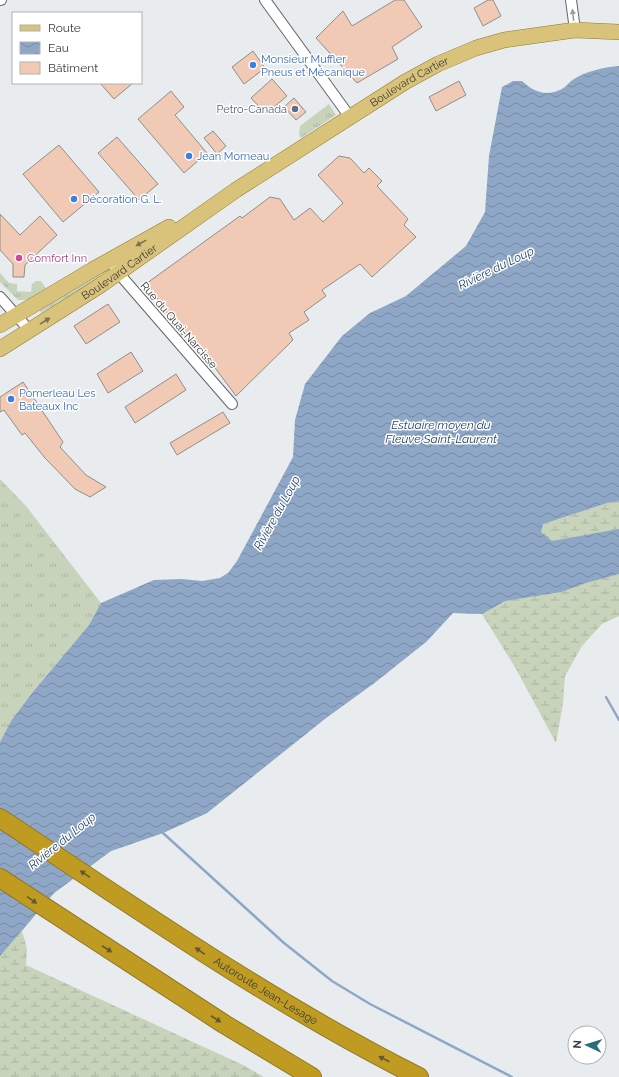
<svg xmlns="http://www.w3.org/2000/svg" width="619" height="1077" viewBox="0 0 619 1077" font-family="Raleway,sans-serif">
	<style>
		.grass { fill: url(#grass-tufts) }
		.wetland { fill: url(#wetland-marsh) }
		.water { fill: url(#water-waves) }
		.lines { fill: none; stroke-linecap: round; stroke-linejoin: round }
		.stream { stroke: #8fa7c6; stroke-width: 2.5 }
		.building { fill: #f1cab5; stroke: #918d8b }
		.minor-casing { stroke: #636568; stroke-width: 12 }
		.primary-casing { stroke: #90792b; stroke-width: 16 }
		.motorway-casing { stroke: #90792b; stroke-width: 20 }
		.minor { stroke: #fff; stroke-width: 10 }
		.primary { stroke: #d9c37a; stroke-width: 15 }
		.motorway { stroke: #bf9b22; stroke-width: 18 }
		.oneway { fill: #9c9d9e }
		.oneway2 { fill: #7a7155 }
		.oneway3 { fill: #625835 }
		.shop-dot { fill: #3f7fe0; stroke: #fff; stroke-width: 1.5 }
		.service-dot { fill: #5c6f8a; stroke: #fff; stroke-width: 1.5 }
		.hotel-dot { fill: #d1479c; stroke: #fff; stroke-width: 1.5 }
		.labels { text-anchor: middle; stroke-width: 3; stroke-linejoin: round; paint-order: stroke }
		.shop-label { font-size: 11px; fill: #366cbe; stroke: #fff; text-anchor: start }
		.street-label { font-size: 11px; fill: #3a3b3d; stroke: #fff }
		.service-label { font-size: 11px; fill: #4e5e75; stroke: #fff; text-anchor: end }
		.hotel-label { font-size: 11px; fill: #b23c85; stroke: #fff; text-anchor: start }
		.water-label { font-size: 12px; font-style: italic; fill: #1f406a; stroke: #fff }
	</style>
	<defs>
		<pattern id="grass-tufts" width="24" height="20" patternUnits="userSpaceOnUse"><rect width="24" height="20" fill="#c7d3bb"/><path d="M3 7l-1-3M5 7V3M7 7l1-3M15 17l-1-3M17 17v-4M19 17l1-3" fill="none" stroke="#acb6a2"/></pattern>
		<pattern id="wetland-marsh" width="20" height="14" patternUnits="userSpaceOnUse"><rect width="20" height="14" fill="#c7d3bb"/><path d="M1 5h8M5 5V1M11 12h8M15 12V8" fill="none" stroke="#acb6a2"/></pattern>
		<pattern id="water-waves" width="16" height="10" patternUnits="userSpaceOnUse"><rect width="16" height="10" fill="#8fa7c6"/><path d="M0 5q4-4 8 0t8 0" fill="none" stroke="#7689a2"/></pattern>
	</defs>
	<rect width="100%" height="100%" fill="#e9ecef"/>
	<!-- grass -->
	<g class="grass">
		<path d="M329,104L336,115L301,138L299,135L300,126Z"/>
		<path d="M0,273L9,283L17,284V291L31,292L32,284L36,281H41L46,288L27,300H18L0,282Z"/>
		<path d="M98,273L101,277L41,313L39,309Z"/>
		<path d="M0,479L26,506L101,603L89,625L32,693L11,721L0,742Z"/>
	</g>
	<!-- wetland -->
	<path class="wetland" d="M619,495V616L602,624L582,646L565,676L563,703L556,743L516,669L482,614L453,613L426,642L373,684L326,718L207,813L163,833L111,851L54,893L22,931L27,949L26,965L243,1065L264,1077H0V907L253,594Z"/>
	<!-- water -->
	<path class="water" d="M619,66V501L607,503L543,524L541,532L552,541L619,529V574L586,583L561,592L505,601L482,614L453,613L426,642L373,684L326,718L207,813L163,833L111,851L54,893L0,956V742L11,721L32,693L89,625L101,603L154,580L182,579L202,581L220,578L228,573L237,561L293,457L295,420L305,384L342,336L370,313L406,296L466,246L485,212L489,156L502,87L513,81H522C534,92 546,97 562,89C566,87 569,82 574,79C586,71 605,67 619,66Z"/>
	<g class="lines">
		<!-- stream -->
		<g class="stream">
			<path d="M606,697L619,720"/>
			<path d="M163,833L284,943L332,981L370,1004L512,1077"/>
		</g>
	</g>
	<!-- building -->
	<g class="building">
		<path d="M395,0H404L422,27L392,47L398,59L357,83L316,38L343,11L352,26Z"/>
		<path d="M488,0H493L501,16L483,26L474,8Z"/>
		<path d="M253,51L265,68L244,84L232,67Z"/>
		<path d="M272,79L287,96L266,114L251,98Z"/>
		<path d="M459,81L466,95L436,111L429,97Z"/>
		<path d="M100,83H133L114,99Z"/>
		<path d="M171,91L184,107L175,115L207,153L184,173L138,119Z"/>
		<path d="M294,98L306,112L296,120L284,107Z"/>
		<path d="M213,131L226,146L217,154L204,138Z"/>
		<path d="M117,137L158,184L139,200L98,153Z"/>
		<path d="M59,145L99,192L63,222L23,174Z"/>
		<path d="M339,156L350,158L364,173L369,168L382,181L377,186L408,219L404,225L416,237L372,277L360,264L322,290L326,296L304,312L309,320L289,333L293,340L236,396L201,349L197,351L184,333L182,335L147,283L240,216L242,218L270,197L280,199L294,220L310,208L323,222L343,203L318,175Z"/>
		<path d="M0,214L20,235L40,216L57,235L25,265L24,277H13V264L0,250Z"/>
		<path d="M108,304L120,322L86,344L74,326Z"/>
		<path d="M131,352L143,371L108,393L97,374Z"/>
		<path d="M176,374L186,390L135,423L125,407Z"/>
		<path d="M23,382L63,442L60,447L86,475L106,487L90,497L75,489L45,458L25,433L22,435L4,410L0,412V397Z"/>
		<path d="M223,412L230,423L177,455L170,443Z"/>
	</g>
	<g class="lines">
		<!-- minor casing -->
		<g class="minor-casing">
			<g id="minor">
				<path d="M0,0H1"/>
				<path d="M265,0L350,117"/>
				<path d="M571,0L575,30"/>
				<path d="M115,269L232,404"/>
				<path d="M0,297L30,331"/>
			</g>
		</g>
		<!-- primary casing -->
		<g class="primary-casing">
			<g id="primary">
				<path d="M0,325L92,270L169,227"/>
				<path id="s1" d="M0,349L101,285L236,190L405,82L438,64L476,48L504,40L575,30L619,32"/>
			</g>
		</g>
		<!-- motorway casing -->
		<g class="motorway-casing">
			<g id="motorway">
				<path id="s2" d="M0,818C137,909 272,1003 419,1077"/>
				<path d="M0,878L224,1024L312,1077"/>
			</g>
		</g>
		<!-- minor -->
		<use href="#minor" class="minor"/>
		<!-- primary -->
		<use href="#primary" class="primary"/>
		<!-- motorway -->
		<use href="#motorway" class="motorway"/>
	</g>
	<!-- one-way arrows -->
	<defs><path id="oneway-solid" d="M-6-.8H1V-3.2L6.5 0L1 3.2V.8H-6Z"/></defs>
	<use class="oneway" href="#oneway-solid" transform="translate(573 15) rotate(-97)"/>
	<g class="oneway2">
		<use href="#oneway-solid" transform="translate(141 243) rotate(151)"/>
		<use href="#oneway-solid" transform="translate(45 321) rotate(-32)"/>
	</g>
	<g class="oneway3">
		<use href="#oneway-solid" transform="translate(85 874) rotate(-146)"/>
		<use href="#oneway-solid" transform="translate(32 900) rotate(34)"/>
		<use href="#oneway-solid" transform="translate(107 949) rotate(33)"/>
		<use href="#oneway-solid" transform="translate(200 951) rotate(-146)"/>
		<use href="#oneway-solid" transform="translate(216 1019) rotate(33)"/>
		<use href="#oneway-solid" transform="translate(384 1059) rotate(-153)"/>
	</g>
	<!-- markers -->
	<g class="shop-dot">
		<circle cx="253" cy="65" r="4"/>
		<circle cx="189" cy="156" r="4"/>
		<circle cx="74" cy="199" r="4"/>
		<circle cx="11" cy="399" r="4"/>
	</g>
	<circle class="service-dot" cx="295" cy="109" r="4"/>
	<circle class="hotel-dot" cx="19" cy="258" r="4"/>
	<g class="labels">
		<!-- shop labels -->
		<g class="shop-label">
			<text x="261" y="63">Monsieur Muffler<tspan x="261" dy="13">Pneus et Mécanique</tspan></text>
			<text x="197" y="160">Jean Morneau</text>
			<text x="82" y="203">Décoration G. L.</text>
			<text x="19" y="397">Pomerleau Les<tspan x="19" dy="13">Bateaux Inc</tspan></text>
		</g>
		<!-- street labels -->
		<g class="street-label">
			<text dy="4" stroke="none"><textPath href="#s1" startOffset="489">Boulevard Cartier</textPath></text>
			<text dy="4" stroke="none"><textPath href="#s1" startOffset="142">Boulevard Cartier</textPath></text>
			<text transform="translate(179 325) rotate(49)" y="4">Rue du Quai-Narcisse</text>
			<text dy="4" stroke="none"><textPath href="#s2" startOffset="317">Autoroute Jean-Lesage</textPath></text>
		</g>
		<!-- service labels -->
		<g class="service-label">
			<text x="287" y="113">Petro-Canada</text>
		</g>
		<!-- hotel labels -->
		<g class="hotel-label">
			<text x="27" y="262">Comfort Inn</text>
		</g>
		<!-- water labels -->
		<g class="water-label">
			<text transform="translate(496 268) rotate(-26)" y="4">Rivière du Loup</text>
			<text x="441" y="429">Estuaire moyen du<tspan x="441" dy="14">Fleuve Saint-Laurent</tspan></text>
			<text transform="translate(277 513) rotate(-61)" y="4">Rivière du Loup</text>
			<text transform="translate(62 841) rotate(-39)" y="4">Rivière du Loup</text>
		</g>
	</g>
	<!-- legend -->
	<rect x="12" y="12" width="130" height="72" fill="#ffffff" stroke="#b0b1b1"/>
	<rect x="20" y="25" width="20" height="6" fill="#d9c37a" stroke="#b0b1b1"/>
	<text x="48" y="32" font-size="12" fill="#3a3b3d">Route</text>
	<rect x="20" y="42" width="20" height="12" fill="url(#water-waves)" stroke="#b0b1b1"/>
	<text x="48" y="52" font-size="12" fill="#3a3b3d">Eau</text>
	<rect x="20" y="62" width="20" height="12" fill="#f1cab5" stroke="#b0b1b1"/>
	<text x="48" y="72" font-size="12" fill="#3a3b3d">Bâtiment</text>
	<!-- north arrow -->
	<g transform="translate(587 1045) rotate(274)"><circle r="19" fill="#ffffff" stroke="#b0b1b1"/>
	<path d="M0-3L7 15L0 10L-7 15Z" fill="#286e7d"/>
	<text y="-6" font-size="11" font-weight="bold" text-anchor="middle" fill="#3a3b3d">N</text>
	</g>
</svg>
